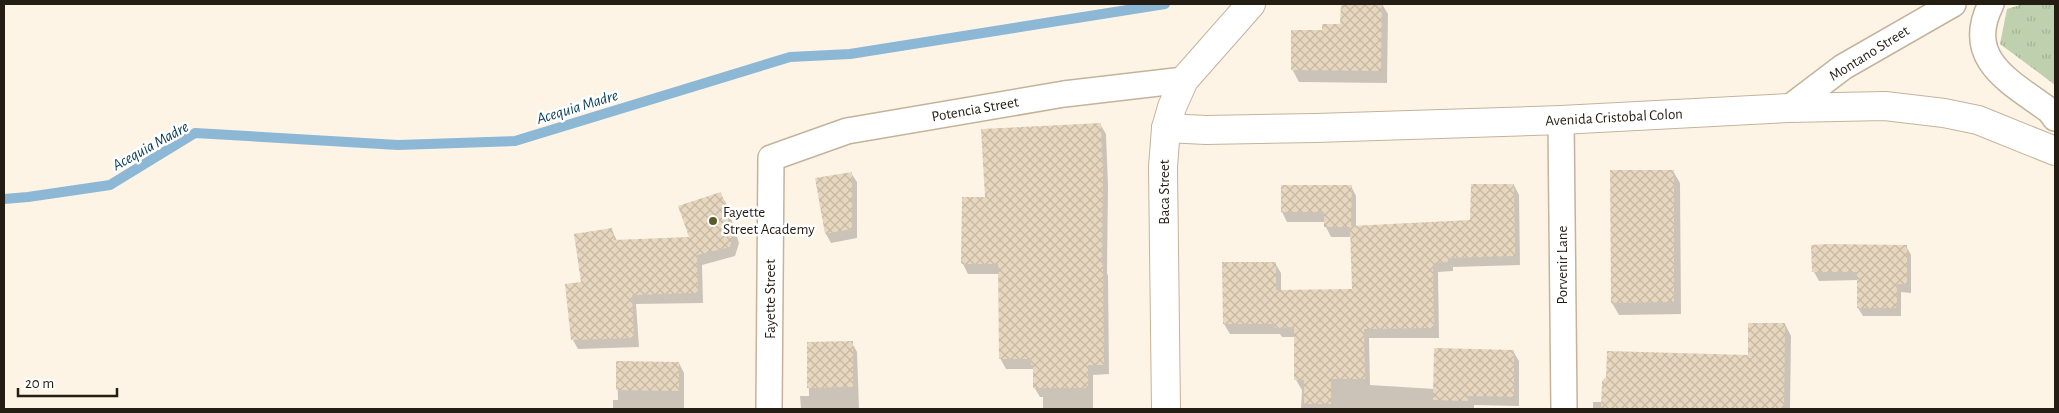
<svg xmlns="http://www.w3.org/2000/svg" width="2059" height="413" viewBox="0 0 2059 413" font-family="'Alegreya Sans',sans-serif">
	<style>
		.grass { fill: url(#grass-tufts) }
		.shadow { fill: #0003 }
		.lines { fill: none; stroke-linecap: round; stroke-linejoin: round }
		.stream { stroke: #8cb7d5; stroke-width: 10 }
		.building { fill: url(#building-cross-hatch) }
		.minor-casing { stroke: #c3b39c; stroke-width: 28 }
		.tertiary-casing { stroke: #c3b39c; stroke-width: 30 }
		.minor { stroke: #fff; stroke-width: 25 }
		.tertiary { stroke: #fff; stroke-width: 28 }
		.poi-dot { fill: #5d5c29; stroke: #fff; stroke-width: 2 }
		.labels { text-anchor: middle; stroke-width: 5; stroke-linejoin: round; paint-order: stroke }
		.street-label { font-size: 15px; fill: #231d14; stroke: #fff }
		.poi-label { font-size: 15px; fill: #231d14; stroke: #fff; text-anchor: start }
		.water-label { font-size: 16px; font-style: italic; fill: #013a58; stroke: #fff }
	</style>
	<defs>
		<pattern id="grass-tufts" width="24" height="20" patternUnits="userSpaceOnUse" patternTransform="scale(1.25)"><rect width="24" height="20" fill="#bfd0ae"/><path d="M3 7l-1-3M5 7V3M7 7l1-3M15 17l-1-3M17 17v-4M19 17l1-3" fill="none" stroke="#a4b295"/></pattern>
		<pattern id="building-cross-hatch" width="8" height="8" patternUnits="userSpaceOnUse" patternTransform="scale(1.25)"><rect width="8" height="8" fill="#e7d7bf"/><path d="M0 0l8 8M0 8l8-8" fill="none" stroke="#c6b8a3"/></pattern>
	</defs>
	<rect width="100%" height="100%" fill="#fef4e6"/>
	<!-- grass -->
	<path class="grass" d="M2023,4H2055V85L2000,44L2007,9Z"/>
	<!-- shadow -->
	<g class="shadow">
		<path d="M1342,4H1382L1388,14L1387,83L1299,82L1292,69L1323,31L1341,26Z"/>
		<path d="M1100,124L1106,134L1108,186L1107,273L1108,276L1109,374L1093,375V409H1043V397H1040L1034,387L1035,369H1006L1000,358L999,274H968L963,264L986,198Z"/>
		<path d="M1673,171L1680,183L1681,314L1619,315L1612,303Z"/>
		<path d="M851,173L857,182V238L831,243L826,234Z"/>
		<path d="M1514,185L1519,195L1520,265L1453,267V271L1438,272L1439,338H1369L1370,385L1435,389L1513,351L1519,361V406L1474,405V409H1301L1302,390L1296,380L1295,337H1282L1280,334H1230L1224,324L1275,263L1281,273V291H1353L1352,237H1331L1326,227V222H1287L1282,212L1351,186L1356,196V227L1472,221Z"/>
		<path d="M720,194L726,203L739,243L735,256L702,265L703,303L636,304L639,347L578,349L573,340L582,283L612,230L617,241L690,238Z"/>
		<path d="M1813,246H1906L1911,255V293L1901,292V316H1863L1858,308V280L1819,281L1814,272Z"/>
		<path d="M1785,324L1791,336L1790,409H1593V402H1602L1749,357Z"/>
		<path d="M808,343H852L857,352L859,409H801L800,396H809Z"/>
		<path d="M617,362L679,363L684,373V409H613V400H618Z"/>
	</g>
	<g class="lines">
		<!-- stream -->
		<path class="stream" d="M4,199L28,197L110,185L195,133L398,145L515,141L790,57L850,54L1165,4"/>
	</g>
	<!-- building -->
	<g class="building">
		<path d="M1341,4H1382L1381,71L1291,70V30H1322V24H1340Z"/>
		<path d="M1101,123L1103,175L1102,265H1103L1104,365H1088V388H1033V365H1031V359H999L998,264H961L962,197H985L981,129Z"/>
		<path d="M1610,170H1674V302L1611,303Z"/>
		<path d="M852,172V229L825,234L815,178Z"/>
		<path d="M1471,184H1514L1515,256L1448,258V262L1433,263L1434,328L1364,329L1365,379H1331V404H1304V380H1294V327L1275,328V324H1223L1222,262H1276V290L1352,289L1350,227H1324V212H1281V185H1352L1351,226L1470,220Z"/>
		<path d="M721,192L734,232L730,247L697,255L698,293L632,295L634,338L571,340L565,284L581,282L574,234L612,228L614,240L689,237L678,206Z"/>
		<path d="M1828,244L1907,245V284H1897V308H1857V272H1812L1811,245Z"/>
		<path d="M1748,323H1785L1784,409H1601L1602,381L1606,377L1607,351L1748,355Z"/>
		<path d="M853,341V387L807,388V342Z"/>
		<path d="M1434,348L1514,350V397L1468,396V401L1433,400Z"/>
		<path d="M616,361L679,362V391L616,390Z"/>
	</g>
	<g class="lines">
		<!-- minor casing -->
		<g class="minor-casing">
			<g id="minor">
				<path d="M1991,4C1963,60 2011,82 2050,111L2055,118"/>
				<path d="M1789,108L1843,67L1953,4"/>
				<path d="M1561,120L1564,409"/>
				<path d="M769,409L771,158L847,131L1064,94L1184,80"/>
			</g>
		</g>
		<!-- tertiary casing -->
		<g class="tertiary-casing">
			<g id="tertiary">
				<path d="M1166,128L1206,130L1316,128L1561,120L1789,108L1885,106L1944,113L1978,120L2055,151"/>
				<path d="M1166,409L1163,167L1166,128L1172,107L1184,80L1251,4"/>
			</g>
		</g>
		<!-- minor -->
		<use href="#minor" class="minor"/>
		<!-- tertiary -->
		<use href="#tertiary" class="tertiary"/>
	</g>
	<!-- markers -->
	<circle class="poi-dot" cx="713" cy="221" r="5"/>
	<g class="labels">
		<!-- street labels -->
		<g class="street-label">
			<text transform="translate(1869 53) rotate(-32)" y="5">Montano Street</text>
			<text transform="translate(975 109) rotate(-10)" y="5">Potencia Street</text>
			<text transform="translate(1614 117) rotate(-3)" y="5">Avenida Cristobal Colon</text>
			<text transform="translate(1164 192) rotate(-90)" y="5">Baca Street</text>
			<text transform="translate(1562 265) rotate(-90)" y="5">Porvenir Lane</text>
			<text transform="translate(770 299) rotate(-90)" y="5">Fayette Street</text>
		</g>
		<!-- poi labels -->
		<g class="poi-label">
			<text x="723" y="217">Fayette<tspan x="723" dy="17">Street Academy</tspan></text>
		</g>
		<!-- water labels -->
		<g class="water-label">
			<text transform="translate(577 106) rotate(-17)" y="6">Acequia Madre</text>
			<text transform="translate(150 145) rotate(-29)" y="6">Acequia Madre</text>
		</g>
	</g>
	<!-- border -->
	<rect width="2059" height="413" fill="none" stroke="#231d14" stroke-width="10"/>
	<!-- scale -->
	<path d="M18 388v8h99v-8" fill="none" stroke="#231d14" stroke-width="2.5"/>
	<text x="25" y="388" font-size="15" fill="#231d14" stroke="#ffffff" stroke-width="4" paint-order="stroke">20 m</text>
</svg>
